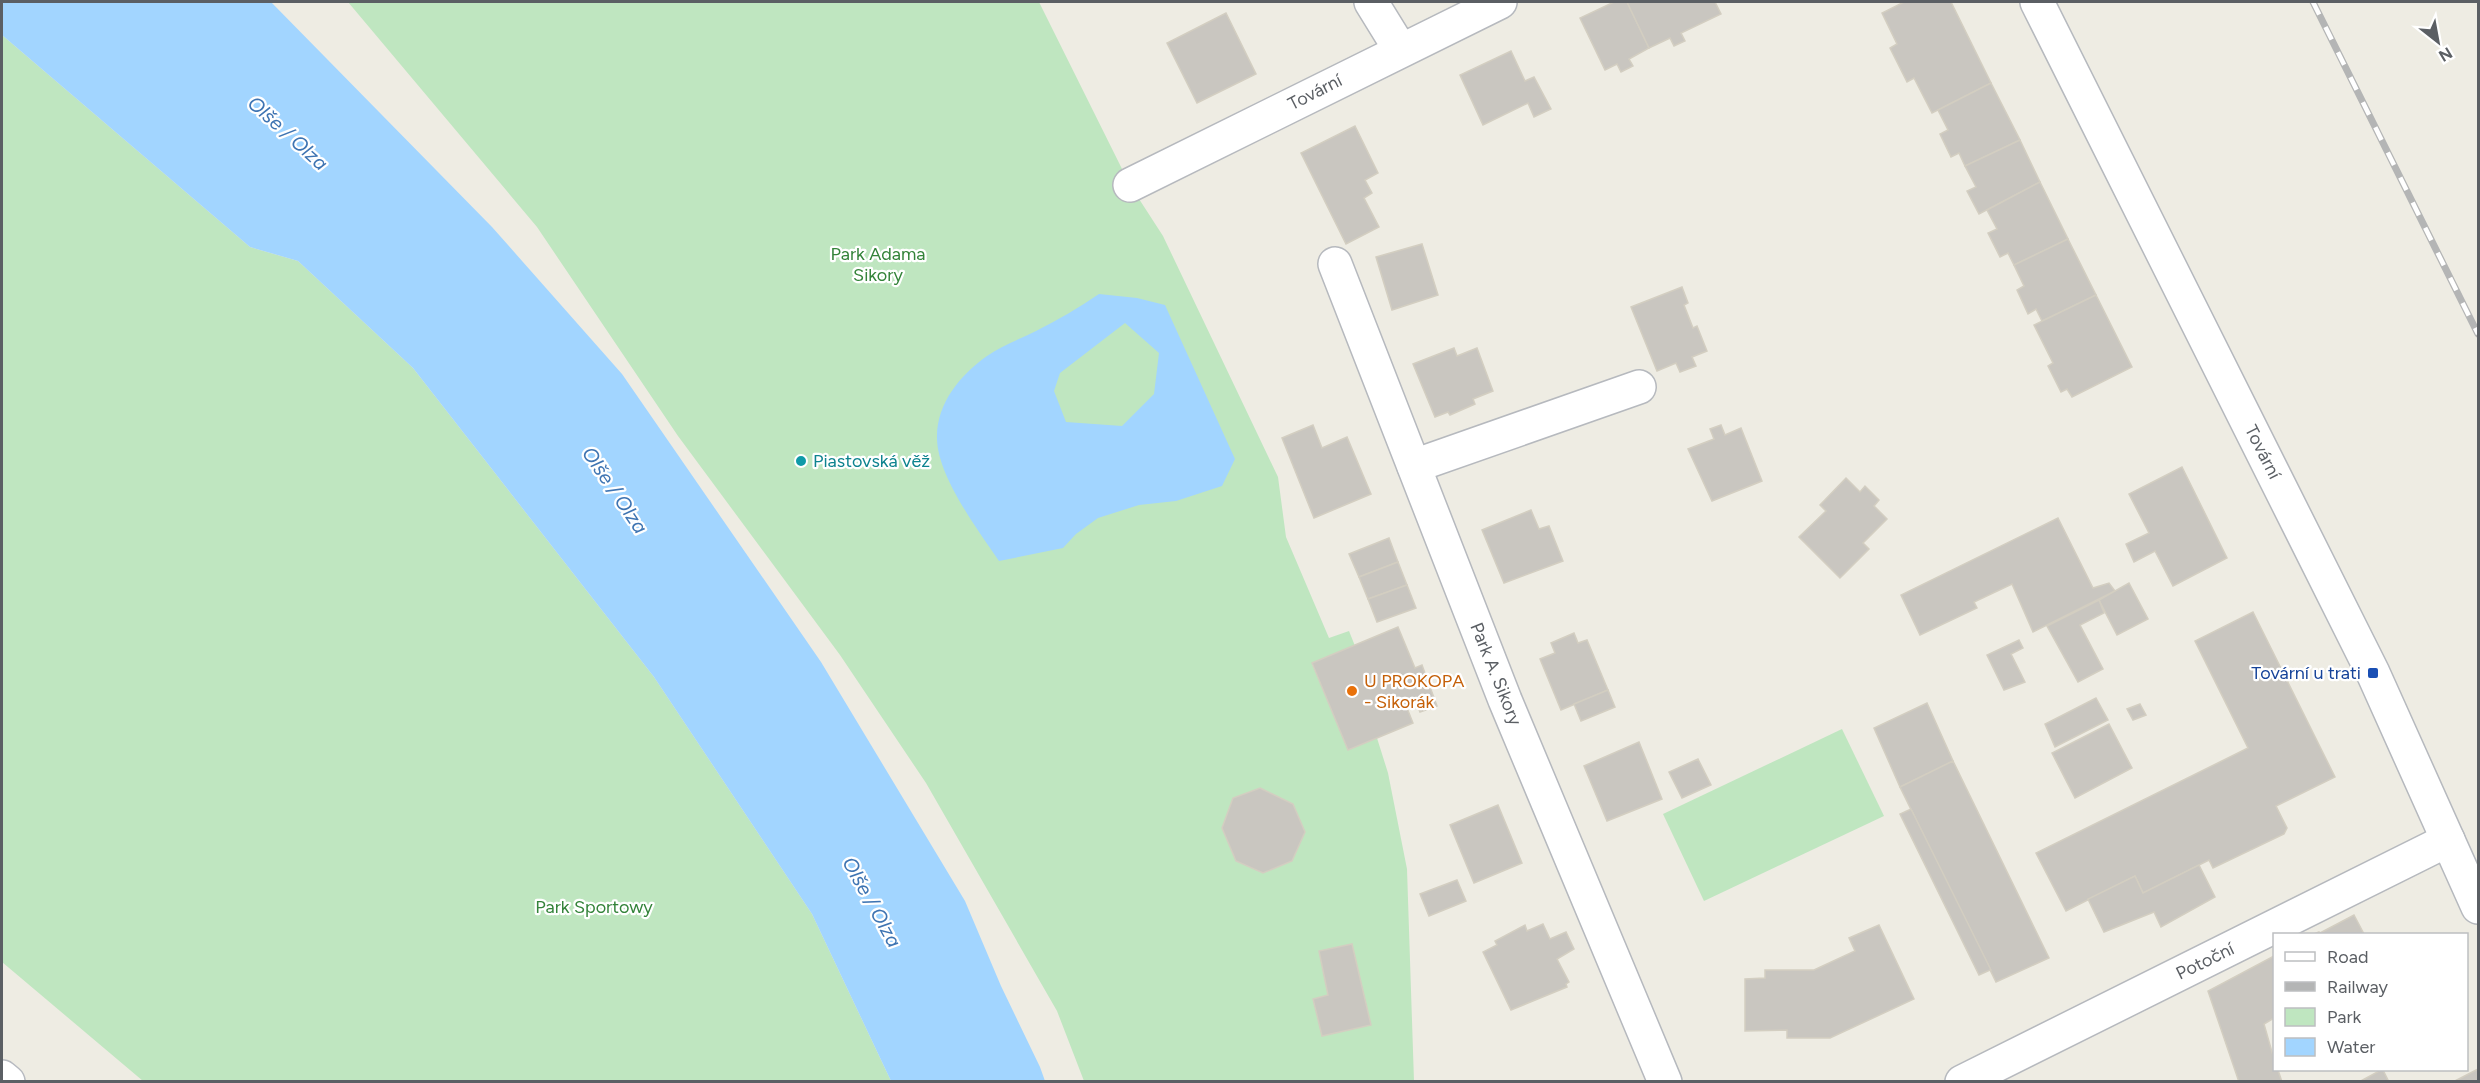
<svg xmlns="http://www.w3.org/2000/svg" width="2480" height="1083" viewBox="0 0 2480 1083" font-family="Figtree,sans-serif">
	<style>
		.green { fill: #bfe6c0 }
		.water { fill: #a2d5ff; fill-rule: evenodd }
		.building { fill: #c9c6c0; stroke: #d3cec1; stroke-width: 1.5 }
		.lines { fill: none; stroke-linecap: round; stroke-linejoin: round }
		.street-casing { stroke: #b6b9be; stroke-width: 36 }
		.secondary-casing { stroke: #b7bac0; stroke-width: 36 }
		.street { stroke: #fff; stroke-width: 33 }
		.secondary { stroke: #fff; stroke-width: 33 }
		.rail-casing { stroke: #b4b5b5; stroke-width: 7 }
		.rail { stroke: #fff; stroke-width: 4.5; stroke-dasharray: 14; stroke-linecap: butt }
		.culture-dot { fill: #0f9aa8; stroke: #fff; stroke-width: 2 }
		.transit-dot { fill: #1a4fb4; stroke: #fff; stroke-width: 2 }
		.food-dot { fill: #e8710a; stroke: #fff; stroke-width: 2 }
		.labels { text-anchor: middle; stroke-width: 4.5; stroke-linejoin: round; paint-order: stroke }
		.street-label { font-size: 18px; fill: #5b5f64; stroke: #fff }
		.park-label { font-size: 18px; fill: #338339; stroke: #fff }
		.culture-label { font-size: 18px; fill: #0d838f; stroke: #fff; text-anchor: start }
		.transit-label { font-size: 18px; fill: #164399; stroke: #fff; text-anchor: end }
		.food-label { font-size: 18px; fill: #c56008; stroke: #fff; text-anchor: start }
		.water-label { font-size: 20px; font-style: italic; fill: #3e74b2; stroke: #fff }
	</style>
	<rect width="100%" height="100%" fill="#eeece3"/>
	<!-- green -->
	<g class="green">
		<path d="M348,2H1039L1130,185L1163,236L1278,477L1286,537L1329,638L1349,631L1355,646L1312,664L1348,749L1377,738L1388,773L1407,869L1414,1081H1084L1057,1011L926,783L840,655L678,436L537,227Z"/>
		<path d="M2,35L250,247L298,261L413,368L654,677L812,914L891,1081H143L2,962Z"/>
		<path d="M1842,729L1884,816L1704,901L1663,814Z"/>
	</g>
	<!-- water -->
	<g class="water">
		<path d="M2,2H271L492,227L622,374L821,662L965,901L1001,986L1040,1067L1045,1081H891L812,914L654,677L413,368L298,261L250,247L2,35Z"/>
		<path d="M1099,294L1137,298L1165,305L1235,459L1222,486L1176,501L1139,505L1098,518L1076,534L1063,548L999,561C978,530 938,477 937,439C936,404 960,375 987,356C1001,346 1020,339 1036,331C1058,320 1078,308 1099,294ZM1125,323L1159,353L1154,394L1122,426L1066,422L1054,391L1060,373Z"/>
	</g>
	<!-- building -->
	<g class="building">
		<path d="M1614,2H1627L1649,48L1629,59L1633,66L1621,72L1617,64L1605,70L1580,18Z"/>
		<path d="M1627,2H1715L1721,14L1681,33L1685,41L1674,46L1670,38L1649,48Z"/>
		<path d="M1904,2H1951L1991,83L1932,113L1914,78L1907,82L1890,48L1897,44L1882,13Z"/>
		<path d="M1226,13L1256,74L1197,103L1167,43Z"/>
		<path d="M1511,51L1525,81L1534,77L1551,109L1534,117L1528,103L1483,125L1460,75Z"/>
		<path d="M1991,83L2020,140L1965,166L1959,153L1951,157L1940,134L1948,130L1938,110Z"/>
		<path d="M1355,126L1378,173L1365,180L1372,193L1364,198L1379,227L1346,244L1301,153Z"/>
		<path d="M2020,140L2040,182L1979,214L1967,191L1976,187L1965,166Z"/>
		<path d="M2040,182L2068,239L2014,265L2008,253L2000,257L1988,233L1997,229L1987,210Z"/>
		<path d="M2068,239L2096,295L2042,321L2036,309L2028,314L2017,290L2024,286L2014,265Z"/>
		<path d="M1422,244L1438,295L1392,310L1376,257Z"/>
		<path d="M1682,287L1688,303L1684,305L1693,328L1697,326L1707,351L1692,357L1696,366L1680,372L1676,363L1657,371L1631,307Z"/>
		<path d="M2096,295L2132,367L2072,397L2067,389L2061,392L2048,366L2053,363L2034,325Z"/>
		<path d="M1454,348L1457,356L1477,348L1493,391L1473,399L1475,404L1450,415L1448,412L1435,417L1413,364Z"/>
		<path d="M1313,425L1322,448L1347,437L1371,494L1314,518L1282,438Z"/>
		<path d="M1721,425L1725,435L1741,428L1762,481L1712,501L1688,449L1714,439L1710,429Z"/>
		<path d="M2182,467L2227,558L2173,586L2155,551L2134,562L2126,544L2149,533L2129,494Z"/>
		<path d="M1846,478L1860,492L1865,486L1879,500L1874,506L1887,519L1863,543L1869,549L1840,578L1799,537L1826,511L1820,505Z"/>
		<path d="M1531,510L1539,529L1549,526L1563,561L1504,583L1482,530Z"/>
		<path d="M2058,518L2093,588L2109,583L2115,591L2033,632L2012,584L1974,602L1977,608L1920,635L1901,595Z"/>
		<path d="M1389,538L1398,562L1359,577L1349,554Z"/>
		<path d="M1398,562L1407,585L1368,599L1359,577Z"/>
		<path d="M2129,583L2148,619L2117,635L2099,600Z"/>
		<path d="M1407,585L1416,608L1377,622L1368,599Z"/>
		<path d="M2099,600L2104,613L2080,625L2103,669L2078,682L2047,626Z"/>
		<path d="M2253,612L2335,777L2276,806L2287,828L2284,834L2213,868L2209,860L2143,893L2135,876L2066,911L2036,853L2248,748L2195,641Z"/>
		<path d="M1398,627L1415,668L1422,665L1437,706L1420,712L1417,704L1407,708L1413,723L1348,750L1312,663Z"/>
		<path d="M1574,633L1578,643L1587,640L1608,690L1561,710L1540,659L1555,653L1551,643Z"/>
		<path d="M2019,640L2023,648L2011,654L2025,682L2004,690L1987,655Z"/>
		<path d="M1608,690L1615,707L1581,721L1574,704Z"/>
		<path d="M2096,698L2108,720L2055,747L2045,724Z"/>
		<path d="M1927,703L1953,761L1900,787L1874,728Z"/>
		<path d="M2140,704L2146,715L2133,720L2127,709Z"/>
		<path d="M2109,724L2132,768L2075,798L2052,753Z"/>
		<path d="M1639,742L1662,799L1607,821L1584,766Z"/>
		<path d="M1698,759L1711,785L1682,798L1669,772Z"/>
		<path d="M1953,761L2049,958L1996,982L1900,787Z"/>
		<path d="M1260,788L1293,804L1305,832L1292,861L1263,873L1236,861L1222,828L1233,798Z"/>
		<path d="M1498,805L1522,863L1474,883L1450,825Z"/>
		<path d="M1911,809L1991,970H1990L1979,975L1900,814Z"/>
		<path d="M2199,865L2215,897L2161,927L2154,912L2104,932L2088,899L2135,876L2143,893Z"/>
		<path d="M1457,880L1466,901L1429,916L1420,894Z"/>
		<path d="M2354,915L2364,934H2314L2319,932L2320,933Z"/>
		<path d="M1543,924L1550,939L1566,932L1574,949L1557,959L1569,982L1566,984L1567,987L1511,1010L1483,952L1497,945L1495,941L1525,925L1527,931Z"/>
		<path d="M1879,925L1914,999L1830,1038H1787V1030L1745,1031V979L1765,978V970H1814L1855,951L1849,938Z"/>
		<path d="M1352,944L1371,1025L1322,1036L1313,999L1328,995L1319,951Z"/>
		<path d="M2274,956V1018L2264,1024L2274,1059V1070H2278L2282,1082H2239L2208,991Z"/>
		<path d="M2478,1069V1082H2453Z"/>
		<path d="M2383,1070L2389,1082H2359L2381,1070Z"/>
	</g>
	<g class="lines">
		<!-- street casing -->
		<g class="street-casing">
			<g id="street">
				<path d="M1371,2L1400,49"/>
				<path d="M2037,2L2373,673L2478,907"/>
				<path d="M1130,185L1500,2"/>
				<path d="M1335,264L1505,700L1665,1082"/>
				<path d="M1414,466L1639,387"/>
				<path d="M1962,1082L2448,840"/>
			</g>
		</g>
		<!-- secondary casing -->
		<g class="secondary-casing">
			<path id="secondary" d="M2,1077L8,1082"/>
		</g>
		<!-- street -->
		<use href="#street" class="street"/>
		<!-- secondary -->
		<use href="#secondary" class="secondary"/>
		<!-- rail casing -->
		<g class="rail-casing">
			<path id="rail" d="M2313,2L2478,334"/>
		</g>
		<!-- rail -->
		<use href="#rail" class="rail"/>
	</g>
	<!-- markers -->
	<circle class="culture-dot" cx="801" cy="461" r="6"/>
	<rect class="transit-dot" x="2367" y="667" width="12" height="12" rx="3"/>
	<circle class="food-dot" cx="1352" cy="691" r="6"/>
	<g class="labels">
		<!-- street labels -->
		<g class="street-label">
			<text transform="translate(1315 92) rotate(-27)" y="6">Tovární</text>
			<text transform="translate(2263 452) rotate(63)" y="6">Tovární</text>
			<text transform="translate(1496 674) rotate(68)" y="6">Park A. Sikory</text>
			<text transform="translate(2205 961) rotate(-26)" y="6">Potoční</text>
		</g>
		<!-- park labels -->
		<g class="park-label">
			<text x="878" y="260">Park Adama<tspan x="878" dy="21">Sikory</tspan></text>
			<text x="594" y="913">Park Sportowy</text>
		</g>
		<!-- culture labels -->
		<g class="culture-label">
			<text x="813" y="467">Piastovská věž</text>
		</g>
		<!-- transit labels -->
		<g class="transit-label">
			<text x="2361" y="679">Tovární u trati</text>
		</g>
		<!-- food labels -->
		<g class="food-label">
			<text x="1364" y="687">U PROKOPA<tspan x="1364" dy="21">- Sikorák</tspan></text>
		</g>
		<!-- water labels -->
		<g class="water-label">
			<text transform="translate(288 133) rotate(42)" y="7">Olše / Olza</text>
			<text transform="translate(615 490) rotate(56)" y="7">Olše / Olza</text>
			<text transform="translate(872 902) rotate(61)" y="7">Olše / Olza</text>
		</g>
	</g>
	<!-- border -->
	<rect width="2480" height="1083" fill="none" stroke="#5b5f64" stroke-width="6"/>
	<!-- legend -->
	<rect x="2273" y="933" width="195" height="138" fill="#ffffff" stroke="#bdbfc1" stroke-width="1.5"/>
	<rect x="2285" y="952" width="30" height="9" fill="#ffffff" stroke="#bdbfc1" stroke-width="1.5"/>
	<text x="2327" y="963" font-size="18" fill="#5b5f64">Road</text>
	<rect x="2285" y="982" width="30" height="9" fill="#b4b5b5" stroke="#bdbfc1" stroke-width="1.5"/>
	<text x="2327" y="993" font-size="18" fill="#5b5f64">Railway</text>
	<rect x="2285" y="1008" width="30" height="18" fill="#bfe6c0" stroke="#bdbfc1" stroke-width="1.5"/>
	<text x="2327" y="1023" font-size="18" fill="#5b5f64">Park</text>
	<rect x="2285" y="1038" width="30" height="18" fill="#a2d5ff" stroke="#bdbfc1" stroke-width="1.5"/>
	<text x="2327" y="1053" font-size="18" fill="#5b5f64">Water</text>
	<!-- north arrow -->
	<g transform="translate(2438 42) rotate(149)" stroke="#ffffff" stroke-width="4.5" paint-order="stroke">
	<path d="M0-4.5L10 22L0 15L-10 22Z" fill="#5b5f64"/>
	<text y="-9" font-size="16" font-weight="bold" text-anchor="middle" fill="#5b5f64">N</text>
	</g>
</svg>
